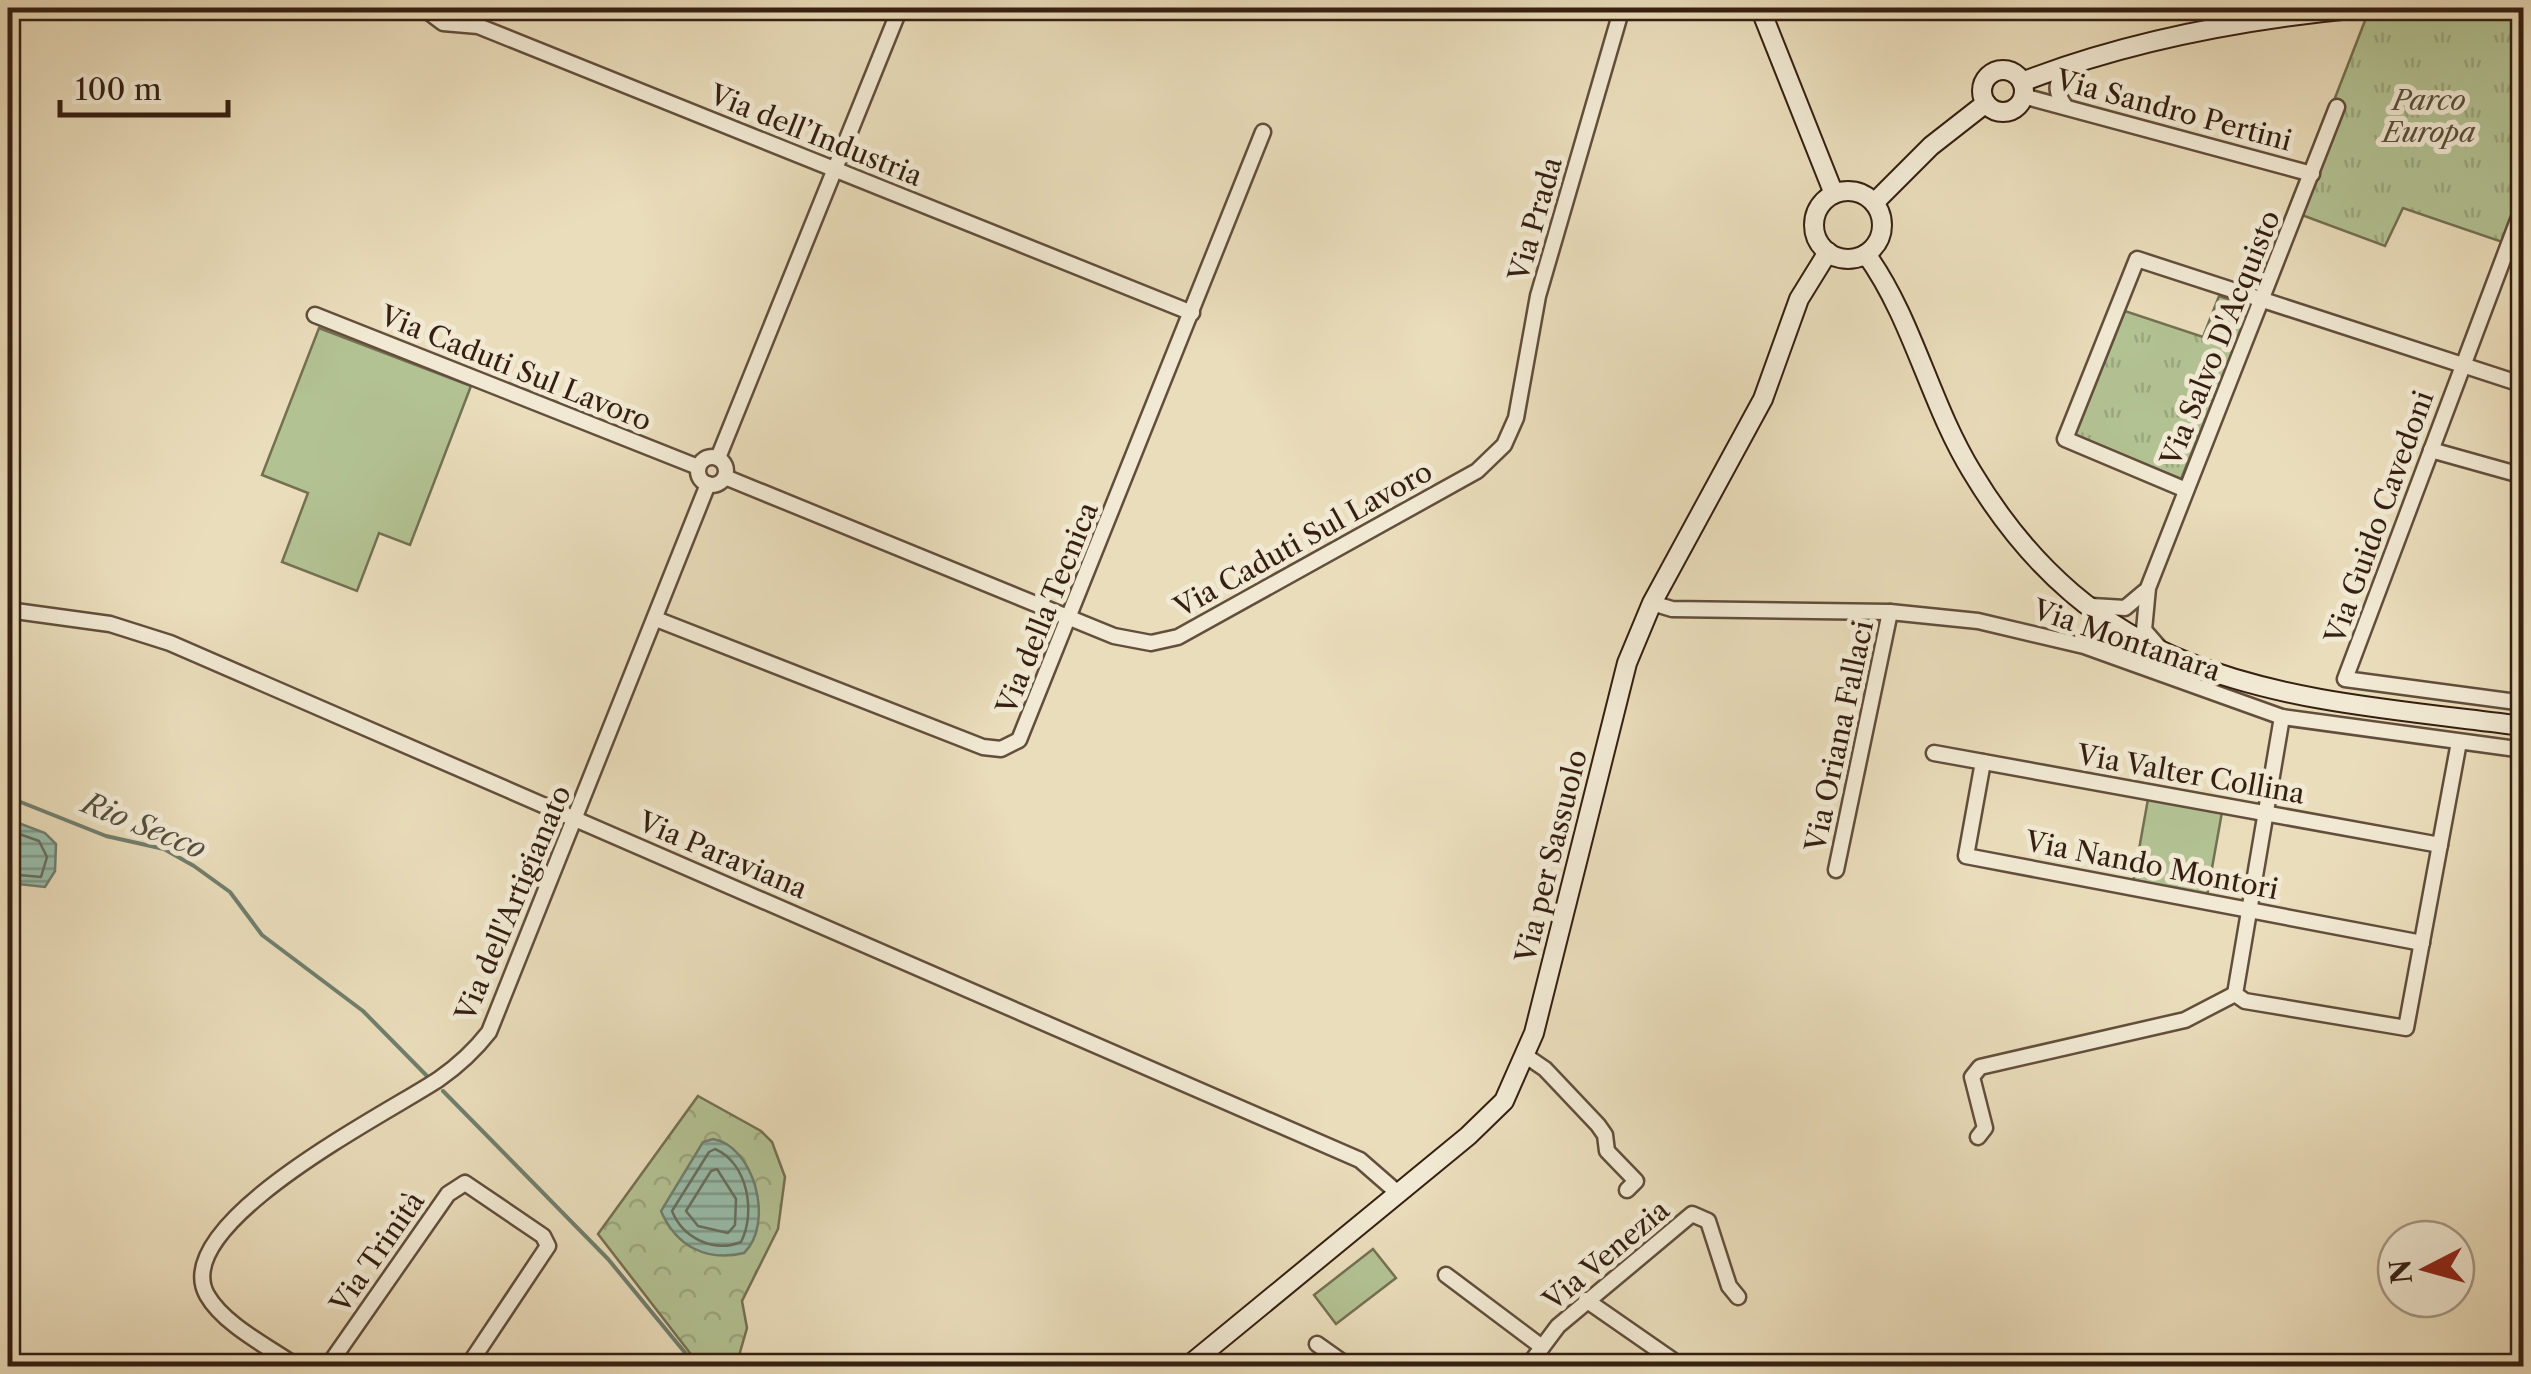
<svg xmlns="http://www.w3.org/2000/svg" width="2531" height="1374" viewBox="0 0 2531 1374" font-family="'Libre Caslon Text',serif">
	<style>
		.grass { fill: #b3c293; stroke: #747052; stroke-width: 2.5 }
		.forest { fill: url(#forest-crowns); stroke: #747052; stroke-width: 2.5 }
		.park { fill: url(#park-tufts); stroke: #747052; stroke-width: 2.5 }
		.water { fill: url(#water-rules); stroke: #707e6d; stroke-width: 2.5 }
		.lines { fill: none; stroke-linecap: round; stroke-linejoin: round }
		.shore { stroke: #666e5e; stroke-width: 2.5 }
		.stream { stroke: #707e6d; stroke-width: 4 }
		.street-casing { stroke: #624e3c; stroke-width: 19 }
		.secondary-casing { stroke: #351f11; stroke-width: 22 }
		.street { stroke: #f1e9d3; stroke-width: 14 }
		.secondary { stroke: #f1e9d3; stroke-width: 18 }
		.labels { text-anchor: middle; stroke-width: 10; stroke-linejoin: round; paint-order: stroke }
		.park-label { font-size: 28px; font-style: italic; fill: #5b5038; stroke: #f1e9d3 }
		.street-label { font-size: 28px; fill: #351f11; stroke: #f1e9d3 }
		.water-label { font-size: 30px; font-style: italic; fill: #534e3f; stroke: #f1e9d3 }
	</style>
	<defs>
		<pattern id="forest-crowns" width="20" height="18" patternUnits="userSpaceOnUse" patternTransform="scale(2.5)"><rect width="20" height="18" fill="#b3c293"/><path d="M2 6a3 3 0 1 1 6 0M12 15a3 3 0 1 1 6 0" fill="none" stroke="#9ba67e"/></pattern>
		<pattern id="park-tufts" width="24" height="20" patternUnits="userSpaceOnUse" patternTransform="scale(2.5)"><rect width="24" height="20" fill="#b3c293"/><path d="M3 7l-1-3M5 7V3M7 7l1-3M15 17l-1-3M17 17v-4M19 17l1-3" fill="none" stroke="#9ba67e"/></pattern>
		<pattern id="water-rules" width="6" height="5" patternUnits="userSpaceOnUse" patternTransform="scale(2.5)"><rect width="6" height="5" fill="#98bdab"/><path d="M0 2.5h6" fill="none" stroke="#7d998a"/></pattern>
	</defs>
	<rect width="100%" height="100%" fill="#eaddbb"/>
	<filter id="stains"><feTurbulence type="fractalNoise" baseFrequency=".002" numOctaves="4"/><feColorMatrix values="0 0 0 0 .2 0 0 0 0 .09 0 0 0 0 .02 0 0 0 .5 -.17"/></filter>
	<radialGradient id="worn" r=".72"><stop offset=".6" stop-color="#630" stop-opacity="0"/><stop offset="1" stop-color="#630" stop-opacity=".3"/></radialGradient>
	<!-- grass -->
	<g class="grass">
		<path d="M319,328L471,386L410,545L379,533L357,591L282,562L308,493L262,475Z"/>
		<path d="M2148,799L2222,812L2207,896L2133,883Z"/>
		<path d="M1373,1249L1396,1278L1336,1324L1314,1295Z"/>
	</g>
	<!-- forest -->
	<path class="forest" d="M698,1096L761,1131L772,1142L785,1177L778,1229L742,1301L747,1328L736,1366H700L598,1234Z"/>
	<!-- park -->
	<g class="park">
		<path d="M2406,8H2523V200L2508,244L2403,208L2385,246L2291,211L2368,13Z"/>
		<path d="M2219,296L2251,307L2181,479L2075,435L2125,311L2203,337Z"/>
	</g>
	<!-- water -->
	<g class="water">
		<path d="M8,819L45,833L56,844L55,871L45,887L8,883Z"/>
		<path d="M713,1139C754,1146 775,1223 744,1253C706,1262 676,1246 661,1211L703,1142Z"/>
	</g>
	<g class="lines">
		<!-- shore -->
		<g class="shore">
			<path d="M8,830L39,841L47,857L41,877L8,874"/>
			<path d="M715,1149C748,1163 756,1213 741,1242C713,1253 683,1238 672,1211L709,1152Z"/>
			<path d="M717,1169L736,1199L735,1225L728,1233L698,1226L686,1211L711,1171Z"/>
		</g>
		<!-- stream -->
		<g class="stream">
			<path d="M8,797L106,836L164,849L194,866L230,892L262,935L363,1011L427,1076"/>
			<path d="M443,1091L608,1259L696,1366"/>
		</g>
		<!-- street casing -->
		<g class="street-casing">
			<g id="street">
				<path d="M423,8L443,23L478,26L1192,313"/>
				<path d="M2023,96L2312,174"/>
				<path d="M2065,106C2053,89 2055,77 2075,70"/>
				<path d="M2524,204L2345,679L2524,703"/>
				<path d="M315,315L698,467"/>
				<path d="M2431,450L2524,476"/>
				<circle cx="712" cy="471" r="14"/>
				<path d="M718,458L900,8"/>
				<path d="M725,477L1114,636L1151,643L1178,637L1477,471L1504,445L1516,418L1538,296L1622,8"/>
				<path d="M2186,490L2065,439L2137,259L2524,385"/>
				<path d="M1652,603L1672,609L1890,612L1978,621L2084,646L2282,717L2524,750"/>
				<path d="M2092,606L2125,608L2144,592"/>
				<path d="M8,610L110,624L170,643L1360,1160L1399,1194"/>
				<path d="M656,619L983,747L1001,749L1019,740L1263,132"/>
				<path d="M2158,646L2144,630L2148,588L2337,107"/>
				<path d="M2282,717L2235,994L2245,1001L2406,1028L2459,742"/>
				<path d="M1934,753L2440,845"/>
				<path d="M1983,762L1966,856L2422,943"/>
				<path d="M1836,870L1890,612"/>
				<path d="M1526,1056L1545,1069L1598,1125L1605,1135L1607,1151L1636,1181L1627,1190"/>
				<path d="M1978,1137L1985,1128L1972,1077L1980,1067L2185,1020L2235,994"/>
				<path d="M1446,1275L1542,1347"/>
				<path d="M1586,1300L1681,1366"/>
				<path d="M1317,1344L1348,1366"/>
				<path d="M296,1366C269,1347 224,1325 207,1295C167,1223 392,1111 439,1079C459,1065 475,1050 489,1032L708,484"/>
				<path d="M328,1366L448,1194L465,1183L543,1236L548,1246L468,1366"/>
				<path d="M1528,1366L1558,1326L1692,1214L1708,1221L1729,1286L1738,1297"/>
			</g>
		</g>
		<!-- secondary casing -->
		<g class="secondary-casing">
			<g id="secondary">
				<path d="M1760,8L1834,194"/>
				<circle cx="2003" cy="91" r="21"/>
				<path d="M2022,82C2130,40 2245,19 2361,8"/>
				<circle cx="1848" cy="225" r="34"/>
				<path d="M1874,203L1931,146L1986,103"/>
				<path d="M1866,254C1913,319 1930,404 1972,472C2105,694 2294,697 2524,726"/>
				<path d="M1188,1366L1468,1136L1504,1101L1534,1033L1627,663L1652,603L1763,399L1799,299L1828,252"/>
			</g>
		</g>
		<!-- street -->
		<use href="#street" class="street"/>
		<!-- secondary -->
		<use href="#secondary" class="secondary"/>
	</g>
	<g class="labels">
		<!-- park labels -->
		<g class="park-label">
			<text x="2429" y="110">Parco<tspan x="2429" dy="32">Europa</tspan></text>
		</g>
		<!-- street labels -->
		<g class="street-label">
			<text transform="translate(2174 110) rotate(15)" y="10">Via Sandro Pertini</text>
			<text transform="translate(816 135) rotate(22)" y="10">Via dell’Industria</text>
			<text transform="translate(1535 219) rotate(-74)" y="10">Via Prada</text>
			<text transform="translate(2220 338) rotate(-68)" y="10">Via Salvo D'Acquisto</text>
			<text transform="translate(516 368) rotate(22)" y="10">Via Caduti Sul Lavoro</text>
			<text transform="translate(2379 517) rotate(-70)" y="10">Via Guido Cavedoni</text>
			<text transform="translate(1303 539) rotate(-29)" y="10">Via Caduti Sul Lavoro</text>
			<text transform="translate(1047 608) rotate(-68)" y="10">Via della Tecnica</text>
			<text transform="translate(2127 640) rotate(19)" y="10">Via Montanara</text>
			<text transform="translate(1839 736) rotate(-78)" y="10">Via Oriana Fallaci</text>
			<text transform="translate(2191 774) rotate(10)" y="10">Via Valter Collina</text>
			<text transform="translate(723 855) rotate(23)" y="10">Via Paraviana</text>
			<text transform="translate(1551 856) rotate(-76)" y="10">Via per Sassuolo</text>
			<text transform="translate(2152 865) rotate(11)" y="10">Via Nando Montori</text>
			<text transform="translate(513 903) rotate(-67)" y="10">Via dell'Artigianato</text>
			<text transform="translate(377 1252) rotate(-55)" y="10">Via Trinità</text>
			<text transform="translate(1606 1255) rotate(-40)" y="10">Via Venezia</text>
		</g>
		<!-- water labels -->
		<g class="water-label">
			<text transform="translate(144 826) rotate(22)" y="10">Rio Secco</text>
		</g>
	</g>
	<!-- margin -->
	<rect width="2531" height="1374" fill="none" stroke="#eaddbb" stroke-width="40"/>
	<rect x="10" y="10" width="2511" height="1354" fill="none" stroke="#351f11" stroke-width="5"/>
	<rect x="20" y="20" width="2491" height="1334" fill="none" stroke="#351f11" stroke-width="2.5"/>
	<!-- north arrow -->
	<g transform="translate(2426 1269) rotate(264)"><circle r="48" fill="#f1e9d3" stroke="#a69885" stroke-width="2.5"/>
	<path d="M0-8L18 38L0 25L-18 38Z" fill="#8f2418"/>
	<text y="-15" font-size="28" font-weight="bold" text-anchor="middle" fill="#351f11">N</text>
	</g>
	<!-- scale -->
	<path d="M60 100v15h168v-15" fill="none" stroke="#351f11" stroke-width="5"/>
	<text x="75" y="100" font-size="30" fill="#351f11" stroke="#f1e9d3" stroke-width="8" paint-order="stroke">100 m</text>
	<rect width="100%" height="100%" filter="url(#stains)"/>
	<rect width="100%" height="100%" fill="url(#worn)"/>
</svg>
